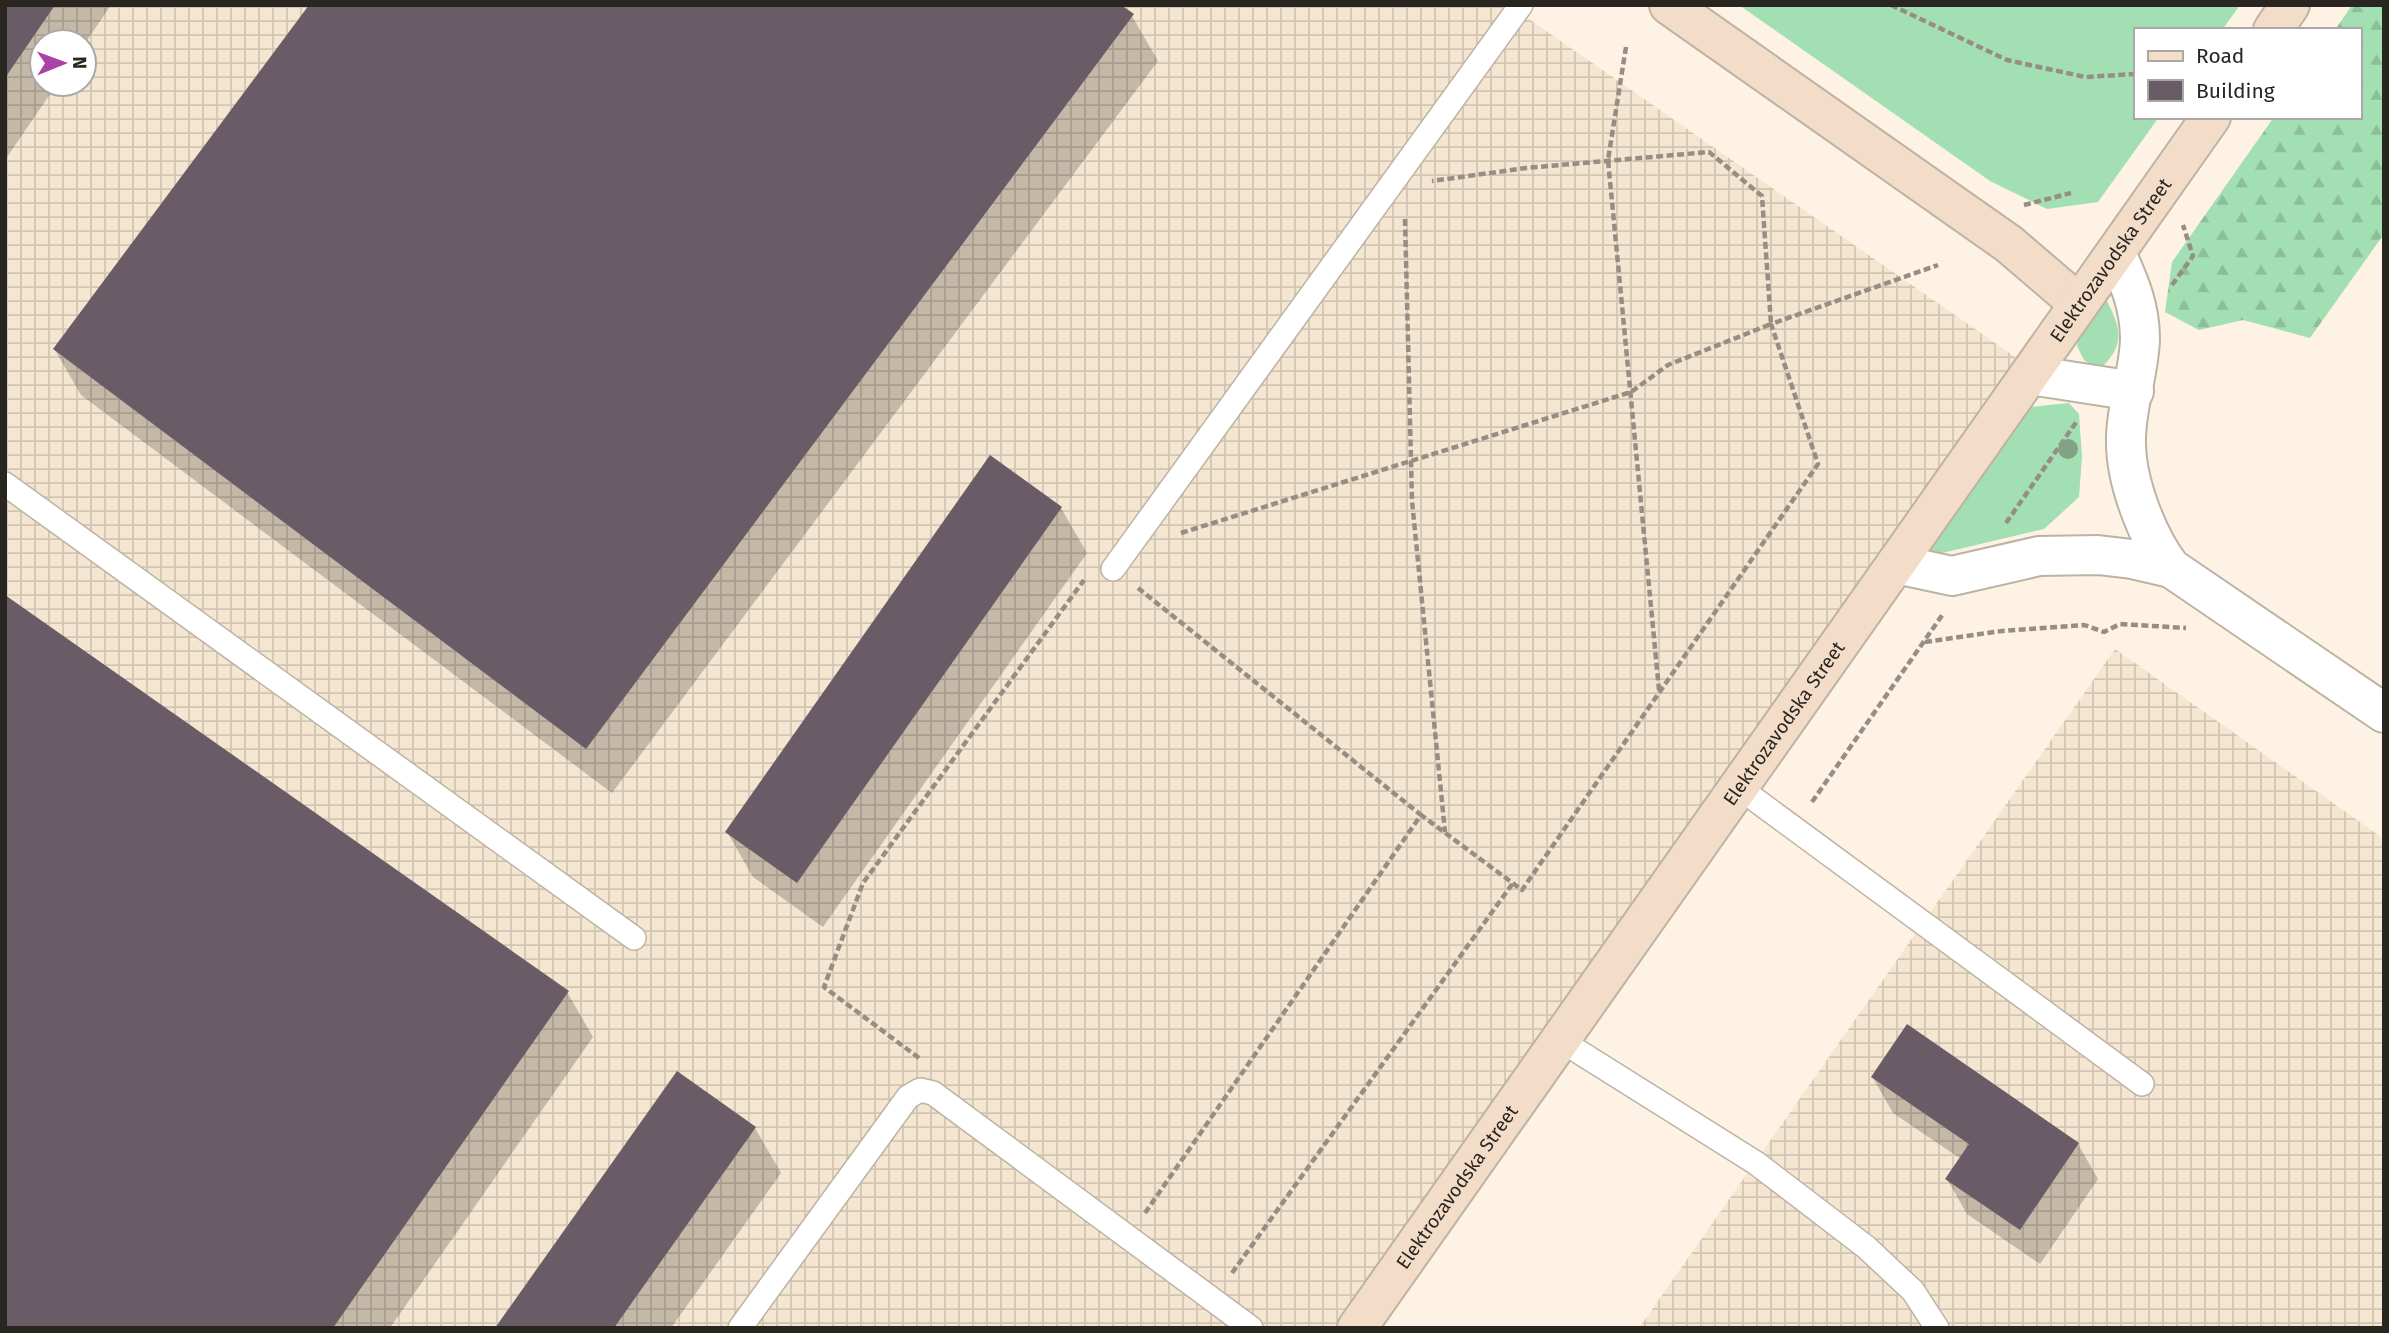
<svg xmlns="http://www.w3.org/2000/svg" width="2389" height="1333" viewBox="0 0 2389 1333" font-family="'Fira Sans',sans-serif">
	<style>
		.industrial { fill: url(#industrial-grid); fill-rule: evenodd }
		.grass { fill: #a2dfb2 }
		.forest { fill: url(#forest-firs) }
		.shadow { fill: #0003 }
		.building { fill: #6a5c66 }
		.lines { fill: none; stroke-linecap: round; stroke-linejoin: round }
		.lane-casing { stroke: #bdb3a4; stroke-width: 26 }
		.street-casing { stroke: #bdb3a4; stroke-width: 42 }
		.secondary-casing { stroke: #bdb3a4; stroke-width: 42 }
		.path { stroke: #968e84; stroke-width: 4.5; stroke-dasharray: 7 3.5; stroke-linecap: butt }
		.lane { stroke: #fff; stroke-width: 23 }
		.street { stroke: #fff; stroke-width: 38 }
		.secondary { stroke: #f3dcc8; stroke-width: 38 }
		.tree { fill: #83a184 }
		.labels { text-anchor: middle; stroke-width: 7; stroke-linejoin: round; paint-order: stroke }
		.street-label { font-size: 19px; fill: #292520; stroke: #fff }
	</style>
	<defs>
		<pattern id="industrial-grid" width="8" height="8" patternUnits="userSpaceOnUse" patternTransform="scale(1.75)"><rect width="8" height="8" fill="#f5e6d1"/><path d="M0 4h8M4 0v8" fill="none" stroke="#d2c5b3"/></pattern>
		<pattern id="forest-firs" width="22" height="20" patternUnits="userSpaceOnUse" patternTransform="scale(1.75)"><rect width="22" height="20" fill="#a2dfb2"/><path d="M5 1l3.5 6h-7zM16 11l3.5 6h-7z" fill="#8cbf99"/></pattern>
	</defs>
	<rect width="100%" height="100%" fill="#fdf2e3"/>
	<!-- industrial -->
	<g class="industrial">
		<path d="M5,5H1509L2034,370L1357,1328H5ZM42,42H84V84H42Z"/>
		<path d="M2115,649L2384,839V1328H1639Z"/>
	</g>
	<!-- grass -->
	<g class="grass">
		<path d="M1739,5H2240L2222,30H2135V117H2159L2098,202L2047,209L1990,181Z"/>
		<path d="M2104,295C2120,327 2128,343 2099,370L2084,360L2077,346L2081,321Z"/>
		<path d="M2069,403L2079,414L2082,457L2079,497L2044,529L1917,559L2020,408Z"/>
	</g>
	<!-- forest -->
	<path class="forest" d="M2352,5H2384V234L2310,338L2243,320L2199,330L2165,312L2172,262L2274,117H2359V30H2335Z"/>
	<!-- shadow -->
	<g class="shadow">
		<path d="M5,5H111L84,45V42H42V84H57L5,160Z"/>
		<path d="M1132,16L1158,61L612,793L81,395L55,350Z"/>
		<path d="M1061,508L1087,553L823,927L753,877L727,832Z"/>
		<path d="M567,992L593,1037L390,1328H5Z"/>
		<path d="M1873,1078L2078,1144L2098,1179L2040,1264L1967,1214L1947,1179L1961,1159L1893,1113Z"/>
		<path d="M755,1128L781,1173L671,1328H497Z"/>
	</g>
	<!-- building -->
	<g class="building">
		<path d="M5,5H55L5,78Z"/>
		<path d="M309,5H1121L1134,14L586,749L53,349Z"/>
		<path d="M990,455L1062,507L797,883L725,832Z"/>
		<path d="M5,595L569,991L333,1328H5Z"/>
		<path d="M1907,1024L2079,1143L2020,1230L1945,1179L1969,1144L1871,1077Z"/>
		<path d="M677,1071L756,1127L614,1328H495Z"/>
	</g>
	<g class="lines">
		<!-- lane casing -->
		<g class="lane-casing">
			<g id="lane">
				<path d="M5,484L634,938"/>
				<path d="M1113,569L1521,5"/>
				<path d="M1738,787L2142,1084"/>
				<path d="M1560,1040L1756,1163L1866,1247L1913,1291L1937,1328"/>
				<path d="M740,1328L908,1097L920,1090L933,1093L1251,1328"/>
			</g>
		</g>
		<!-- street casing -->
		<g class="street-casing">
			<g id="street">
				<path d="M2116,253C2129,282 2140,306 2140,339C2139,373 2126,406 2126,439C2125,480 2147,537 2171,568L2384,713"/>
				<path d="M2030,375L2134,391"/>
				<path d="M1896,564L1952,576L2039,556L2098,555L2132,559L2171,568"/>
			</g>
		</g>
		<!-- secondary casing -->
		<g class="secondary-casing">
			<g id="secondary">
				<path d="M1669,5L2009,244L2079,304"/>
				<path d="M2273,30L2290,5"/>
				<path id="s1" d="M1357,1328L2211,117"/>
			</g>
		</g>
		<!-- path -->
		<g class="path">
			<path d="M1891,5L2007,60L2085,77L2135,74"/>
			<path d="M1626,47L1608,160L1659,690"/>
			<path d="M2024,205L2071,193"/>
			<path d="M1405,219L1412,501L1445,832"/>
			<path d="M2172,285L2193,256L2183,225"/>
			<path d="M2006,523L2077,421"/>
			<path d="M1181,533L1631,392L1668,365L1771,324L1762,196L1709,152L1526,168L1432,181"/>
			<path d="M1138,588L1421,815"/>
			<path d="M1925,642L2002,631L2084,625L2104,632L2120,624L2186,628"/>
			<path d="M1812,802L1943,614"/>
			<path d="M919,1058L824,987L863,883L1084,580"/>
			<path d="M1145,1213L1421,815L1522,890L1818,464L1771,324L1938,265"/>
			<path d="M1232,1273L1513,883"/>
		</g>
		<!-- lane -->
		<use href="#lane" class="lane"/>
		<!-- street -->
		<use href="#street" class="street"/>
		<!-- secondary -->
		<use href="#secondary" class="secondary"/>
	</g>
	<!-- trees -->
	<circle class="tree" cx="2068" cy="449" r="10"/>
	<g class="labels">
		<!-- street labels -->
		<g class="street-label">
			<text dy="7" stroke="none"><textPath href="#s1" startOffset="1307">Elektrozavodska Street</textPath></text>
			<text dy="7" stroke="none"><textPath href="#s1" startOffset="740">Elektrozavodska Street</textPath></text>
			<text dy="7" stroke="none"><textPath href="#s1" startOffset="173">Elektrozavodska Street</textPath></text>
		</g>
	</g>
	<!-- border -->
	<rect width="2389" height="1333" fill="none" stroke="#292520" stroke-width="14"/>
	<!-- legend -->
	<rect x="2134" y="28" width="228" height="91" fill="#ffffff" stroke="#a9a8a6" stroke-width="2"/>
	<rect x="2148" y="51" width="35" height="10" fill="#f3dcc8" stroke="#a9a8a6" stroke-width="2"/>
	<text x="2196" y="63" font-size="21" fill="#292520">Road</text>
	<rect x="2148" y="80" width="35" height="21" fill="#6a5c66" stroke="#a9a8a6" stroke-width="2"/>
	<text x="2196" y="98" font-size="21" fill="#292520">Building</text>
	<!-- north arrow -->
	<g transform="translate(63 63) rotate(89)"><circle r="33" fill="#ffffff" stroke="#a9a8a6" stroke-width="2"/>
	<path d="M0-5L12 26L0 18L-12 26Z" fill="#ab42a5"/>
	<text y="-10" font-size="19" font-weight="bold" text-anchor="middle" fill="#292520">N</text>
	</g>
</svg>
